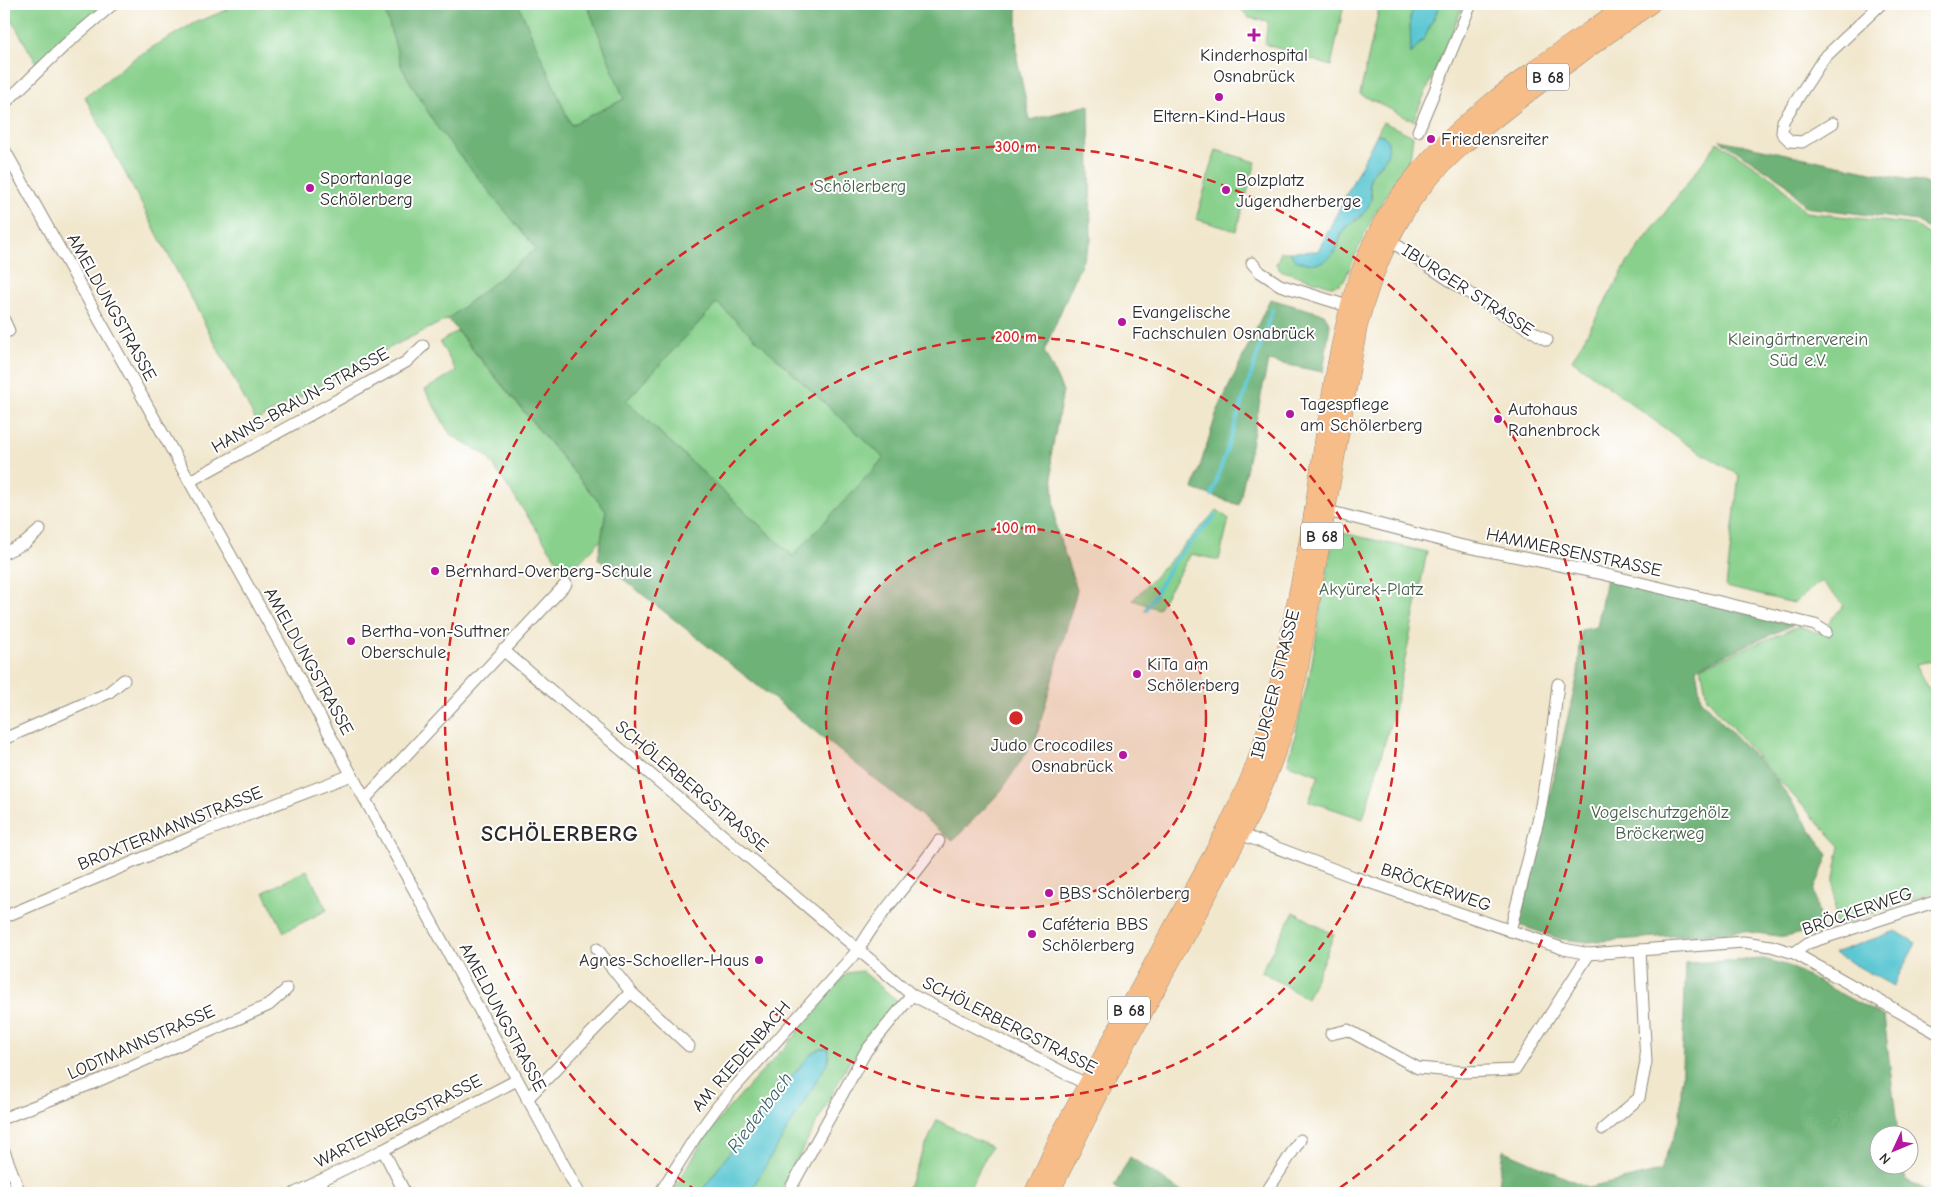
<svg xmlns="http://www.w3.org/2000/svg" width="1941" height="1197" viewBox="0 0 1941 1197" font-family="'Comic Neue',sans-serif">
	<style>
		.green { fill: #88d08c; stroke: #5a7e5c }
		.forest { fill: #6eb278; stroke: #4c6e52; fill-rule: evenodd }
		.water { fill: #5bc7d3; stroke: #43797f }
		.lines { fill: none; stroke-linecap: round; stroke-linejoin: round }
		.stream { stroke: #5bc7d3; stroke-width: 4 }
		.minor-casing { stroke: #8e897c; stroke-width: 13 }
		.primary-casing { stroke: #8e897c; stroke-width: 19 }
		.minor { stroke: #fff; stroke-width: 11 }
		.primary { stroke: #f7bd88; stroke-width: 18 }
		.ring { fill: none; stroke: #d62828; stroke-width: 2.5; stroke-dasharray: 9 6 }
		.poi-dot { fill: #b5179e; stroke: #fff; stroke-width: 2 }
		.labels { text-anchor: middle; stroke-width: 4; stroke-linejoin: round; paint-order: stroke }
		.shield { fill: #fff; stroke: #6b6b6b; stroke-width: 1 }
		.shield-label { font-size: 16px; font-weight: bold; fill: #2b2b2b }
		.poi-label { font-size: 18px; fill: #2b2b2b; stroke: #fff; text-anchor: start }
		.park-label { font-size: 18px; fill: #475d48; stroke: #fff }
		.street-label { font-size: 18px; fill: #2b2b2b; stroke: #fff }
		.water-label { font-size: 19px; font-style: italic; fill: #3c6266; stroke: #fff }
		.district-label { font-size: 22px; font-weight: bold; letter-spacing: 1px; fill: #2b2b2b; stroke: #fff }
		.centre { fill: #d62828; stroke: #fff; stroke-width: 2.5 }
		.ring-label { font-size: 15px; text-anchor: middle; font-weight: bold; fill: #d62828; stroke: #fff; stroke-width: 4; stroke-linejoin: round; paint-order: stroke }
	</style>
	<rect width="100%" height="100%" fill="#fff"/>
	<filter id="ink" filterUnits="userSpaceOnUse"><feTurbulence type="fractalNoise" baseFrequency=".02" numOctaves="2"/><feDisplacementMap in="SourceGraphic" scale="10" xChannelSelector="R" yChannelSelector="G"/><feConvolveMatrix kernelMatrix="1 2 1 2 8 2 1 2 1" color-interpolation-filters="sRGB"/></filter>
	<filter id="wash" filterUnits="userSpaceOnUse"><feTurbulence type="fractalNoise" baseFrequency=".0096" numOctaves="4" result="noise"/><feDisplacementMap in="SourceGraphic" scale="20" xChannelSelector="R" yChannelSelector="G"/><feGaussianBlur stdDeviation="1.12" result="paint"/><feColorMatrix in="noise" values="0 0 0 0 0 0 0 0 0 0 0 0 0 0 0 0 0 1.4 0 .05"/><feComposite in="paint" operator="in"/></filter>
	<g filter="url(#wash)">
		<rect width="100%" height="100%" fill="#f1e7cd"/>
		<!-- green -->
		<g class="green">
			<path d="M4,4H106L37,64L4,7Z"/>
			<path d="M224,4H383L402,68L437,127L536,249L448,319L395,345L256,421L85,97L136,57L194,23L227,10Z"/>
			<path d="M525,4H587L624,99L571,125L518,6Z"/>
			<path d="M1237,4H1344L1331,66L1265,44L1268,21L1249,18Z"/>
			<path d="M1380,4H1415L1410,18L1411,53L1425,37L1440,4H1464L1413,121L1360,94Z"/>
			<path d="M1383,122L1413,136L1410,159L1392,185L1371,220L1345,279L1339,284L1331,286L1280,270L1276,264L1281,252H1290L1295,260L1334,253L1345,228L1361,217L1372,196C1368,180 1368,176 1382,164L1383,135L1377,134Z"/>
			<path d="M1718,142L1778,182L1805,212L1915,225L1937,240V660L1916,664L1937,704V891L1835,927L1834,878L1840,846L1759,759L1707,698L1701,667L1799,626L1819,633L1844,605L1821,581L1794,603L1726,587L1739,475L1685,443L1572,360L1628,262Z"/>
			<path d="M1216,150L1256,162L1236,231L1196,219Z"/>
			<path d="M717,303L884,458L793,556L626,401Z"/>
			<path d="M457,331L606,511L601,540L567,575L487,456L450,434L425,390L456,371L440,342Z"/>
			<path d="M1217,510L1229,519L1219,560L1191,554L1158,609L1133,600Z"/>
			<path d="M1334,531L1427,552L1396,703L1363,819L1309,801L1319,775L1288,764L1311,668Z"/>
			<path d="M307,870L327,910L284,932L264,892Z"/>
			<path d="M1294,912L1334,935L1307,999L1261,971Z"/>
			<path d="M862,971L899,1002L866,1042L858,1056L851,1059L779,1193H672L703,1141L725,1112L797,1034V1026L847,973Z"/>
			<path d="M937,1120L991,1147L967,1193H911L906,1191Z"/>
		</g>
		<!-- forest -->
		<g class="forest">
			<path d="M383,4H525L519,6L571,125L624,99L587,4H1017V59L1030,120L1089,105L1091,241L1044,351L1063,391L1051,456L1056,528L1077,590L1036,738L1001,791L953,841L598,559L606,511L448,319L536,249L437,127L402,68ZM717,303L884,458L793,556L626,401Z"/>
			<path d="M1720,140L1937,186V236L1918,221L1805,207L1787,184Z"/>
			<path d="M1270,299L1324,314L1330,324L1323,372L1268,361L1239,505L1193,489L1217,412Z"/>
			<path d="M1606,578L1793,625L1696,668L1701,700L1776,779L1828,855L1814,891L1821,928L1785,937L1742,931L1588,942L1561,939L1519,925L1578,674L1581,630L1597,627Z"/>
			<path d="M1764,959L1789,966L1884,1017L1898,1134H1878V1164L1902,1165L1906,1180L1931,1193H1578L1577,1188L1498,1185L1503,1150L1589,1188L1660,1171L1680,1119L1686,963Z"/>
			<path d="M1130,1157L1183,1193H1124L1114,1187Z"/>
		</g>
		<!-- water -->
		<g class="water">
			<path d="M1415,4H1440L1425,37L1411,54L1410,18Z"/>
			<path d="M1377,134C1383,135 1387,137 1388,143C1391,162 1374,164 1370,179C1367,188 1374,196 1369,205C1364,217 1351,220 1344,229C1340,235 1339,244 1335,250C1326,267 1309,265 1295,260L1290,252L1318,251Z"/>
			<path d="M1896,931L1916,943L1893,986L1834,953Z"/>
			<path d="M828,1048L829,1057L826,1065L749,1193H700L755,1118L811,1054L819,1049Z"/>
		</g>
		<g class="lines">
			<!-- stream -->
			<g class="stream">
				<path d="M1212,495L1272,310"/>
				<path d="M1146,610L1174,561L1215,516"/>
			</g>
		</g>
	</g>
	<g filter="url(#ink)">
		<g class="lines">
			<!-- minor casing -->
			<g class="minor-casing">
				<g id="minor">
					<path d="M4,104L65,45L113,4"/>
					<path d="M1833,123L1802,142L1790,141L1782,133L1783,121L1823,59L1881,4"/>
					<path d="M1418,131L1471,4"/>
					<path d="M4,149L287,656L579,1193"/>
					<path d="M1389,240L1469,293L1547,340"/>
					<path d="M1252,263L1260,272L1280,285L1354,308"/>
					<path d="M4,320L9,331"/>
					<path d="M190,481L406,362L423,346"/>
					<path d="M1320,509L1463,546L1599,573L1815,625L1826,632"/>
					<path d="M4,553L25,543L40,530"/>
					<path d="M503,650L912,995L1092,1087"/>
					<path d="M4,739L108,693L124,680"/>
					<path d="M365,799L566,584"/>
					<path d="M1235,832L1354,877L1564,949L1589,954L1743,942L1771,946L1794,953L1937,1033"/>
					<path d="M4,917L204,832L351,775"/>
					<path d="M1510,931L1539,817L1550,753L1558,684"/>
					<path d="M597,949L631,992L689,1046"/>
					<path d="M1794,953L1808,943L1937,901"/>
					<path d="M1331,1034L1348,1030L1418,1068L1464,1072L1515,1070L1589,954"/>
					<path d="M527,1099L631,992"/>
					<path d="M4,1118L91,1084L269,1005L287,989"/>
					<path d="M1603,1129L1639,1098L1646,1062L1640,950"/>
					<path d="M383,1150L405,1193"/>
					<path d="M4,1151L20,1193"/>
					<path d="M319,1181L326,1193"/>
					<path d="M295,1193L383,1150L517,1080"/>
					<path d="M660,1193L696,1136L718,1106L859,949C881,910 914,878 939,841"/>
					<path d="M788,1193L866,1051L912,995"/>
					<path d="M1266,1193L1300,1140"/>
				</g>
			</g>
			<!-- primary casing -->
			<g class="primary-casing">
				<g id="primary">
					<path d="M1034,1193L1061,1133L1227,828C1237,806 1248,785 1256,762C1274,712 1285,659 1295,607C1302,574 1309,541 1314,508C1320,467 1326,425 1333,384C1345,316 1360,248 1403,191C1462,113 1549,60 1628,4"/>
					<path d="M1050,1193L1100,1092L1250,816L1267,777L1284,730L1298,674L1358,327C1369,283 1386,241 1411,202C1437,164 1474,135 1510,107C1556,71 1604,37 1651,4"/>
				</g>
			</g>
			<!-- minor -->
			<use href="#minor" class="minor"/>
			<!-- primary -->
			<use href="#primary" class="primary"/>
		</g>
	</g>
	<!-- distance rings -->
	<circle cx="1016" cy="718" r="190" fill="#d62828" fill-opacity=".12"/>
	<g class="ring">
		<circle cx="1016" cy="718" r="190"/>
		<circle cx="1016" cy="718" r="381"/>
		<path d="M697 1191A571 571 0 1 1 1335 1191"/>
	</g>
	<!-- markers -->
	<g class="poi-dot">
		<path d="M1251.5 27.5h5v5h5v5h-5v5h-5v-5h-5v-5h5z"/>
		<circle cx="1219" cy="97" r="5"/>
		<circle cx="1431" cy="139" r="5"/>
		<circle cx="310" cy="188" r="5"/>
		<circle cx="1226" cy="190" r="5"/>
		<circle cx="1122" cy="322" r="5"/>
		<circle cx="1290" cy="414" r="5"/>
		<circle cx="1498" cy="419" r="5"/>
		<circle cx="435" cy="571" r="5"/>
		<circle cx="351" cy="641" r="5"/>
		<circle cx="1137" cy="674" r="5"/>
		<circle cx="1123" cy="755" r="5"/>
		<circle cx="1049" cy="893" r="5"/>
		<circle cx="1032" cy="934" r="5"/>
		<circle cx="759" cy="960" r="5"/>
	</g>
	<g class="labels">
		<!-- shield labels -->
		<g class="shield">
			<rect x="1527" y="63.5" width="42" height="27" rx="4"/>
			<rect x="1301" y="522.5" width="42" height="27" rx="4"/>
			<rect x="1108" y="996.5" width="42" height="27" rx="4"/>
		</g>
		<g class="shield-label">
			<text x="1548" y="83">B 68</text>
			<text x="1322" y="542">B 68</text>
			<text x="1129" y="1016">B 68</text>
		</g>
		<!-- poi labels -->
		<g class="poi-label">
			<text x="1254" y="61" text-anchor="middle">Kinderhospital<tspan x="1254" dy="21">Osnabrück</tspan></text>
			<text x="1219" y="122" text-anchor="middle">Eltern-Kind-Haus</text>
			<text x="1441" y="145">Friedensreiter</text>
			<text x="320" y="184">Sportanlage<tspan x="320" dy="21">Schölerberg</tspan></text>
			<text x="1236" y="186">Bolzplatz<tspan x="1236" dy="21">Jugendherberge</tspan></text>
			<text x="1132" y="318">Evangelische<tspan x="1132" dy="21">Fachschulen Osnabrück</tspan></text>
			<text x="1300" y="410">Tagespflege<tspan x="1300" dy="21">am Schölerberg</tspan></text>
			<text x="1508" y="415">Autohaus<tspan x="1508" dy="21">Rahenbrock</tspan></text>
			<text x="445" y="577">Bernhard-Overberg-Schule</text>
			<text x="361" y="637">Bertha-von-Suttner<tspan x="361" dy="21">Oberschule</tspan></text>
			<text x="1147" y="670">KiTa am<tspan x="1147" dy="21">Schölerberg</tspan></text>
			<text x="1113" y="751" text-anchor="end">Judo Crocodiles<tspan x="1113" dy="21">Osnabrück</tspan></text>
			<text x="1059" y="899">BBS Schölerberg</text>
			<text x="1042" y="930">Caféteria BBS<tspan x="1042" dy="21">Schölerberg</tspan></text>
			<text x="749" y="966" text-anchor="end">Agnes-Schoeller-Haus</text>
		</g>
		<!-- park labels -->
		<g class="park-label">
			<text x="860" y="192">Schölerberg</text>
			<text x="1798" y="345">Kleingärtnerverein<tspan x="1798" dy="21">Süd e.V.</tspan></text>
			<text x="1371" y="595">Akyürek-Platz</text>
			<text x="1660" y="818">Vogelschutzgehölz<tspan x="1660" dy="21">Bröckerweg</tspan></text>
		</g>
		<!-- street labels -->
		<g class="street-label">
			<text transform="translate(1468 290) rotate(33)" y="6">IBURGER STRASSE</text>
			<text transform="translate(112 307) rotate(61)" y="6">AMELDUNGSTRASSE</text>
			<text transform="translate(300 400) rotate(-29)" y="6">HANNS-BRAUN-STRASSE</text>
			<text transform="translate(1574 552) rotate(12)" y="6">HAMMERSENSTRASSE</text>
			<text transform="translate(309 661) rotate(61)" y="6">AMELDUNGSTRASSE</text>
			<text transform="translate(1275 684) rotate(-76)" y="6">IBURGER STRASSE</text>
			<text transform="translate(692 786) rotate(40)" y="6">SCHÖLERBERGSTRASSE</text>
			<text transform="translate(170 828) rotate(-22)" y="6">BROXTERMANNSTRASSE</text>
			<text transform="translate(1436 887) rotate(19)" y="6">BRÖCKERWEG</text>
			<text transform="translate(1857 911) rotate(-19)" y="6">BRÖCKERWEG</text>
			<text transform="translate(503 1017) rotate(62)" y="6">AMELDUNGSTRASSE</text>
			<text transform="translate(1010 1025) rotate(27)" y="6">SCHÖLERBERGSTRASSE</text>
			<text transform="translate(141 1042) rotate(-24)" y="6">LODTMANNSTRASSE</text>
			<text transform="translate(741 1056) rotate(-49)" y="6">AM RIEDENBACH</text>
			<text transform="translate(398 1121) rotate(-27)" y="6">WARTENBERGSTRASSE</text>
		</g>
		<!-- water labels -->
		<g class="water-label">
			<text transform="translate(759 1112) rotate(-53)" y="7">Riedenbach</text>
		</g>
		<!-- district labels -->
		<g class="district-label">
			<text x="560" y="841">SCHÖLERBERG</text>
		</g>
	</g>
	<circle cx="1016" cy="718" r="8" class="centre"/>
	<g class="ring-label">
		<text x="1016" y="152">300 m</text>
		<text x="1016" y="342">200 m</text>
		<text x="1016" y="533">100 m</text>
	</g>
	<!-- margin -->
	<rect width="1941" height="1197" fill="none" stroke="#fff" stroke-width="20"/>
	<!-- north arrow -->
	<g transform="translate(1894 1150) rotate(226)"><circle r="24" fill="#ffffff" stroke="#aaaaaa"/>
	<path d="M0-4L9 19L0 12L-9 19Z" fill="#b5179e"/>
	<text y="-8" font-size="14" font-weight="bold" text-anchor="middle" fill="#2b2b2b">N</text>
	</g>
</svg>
